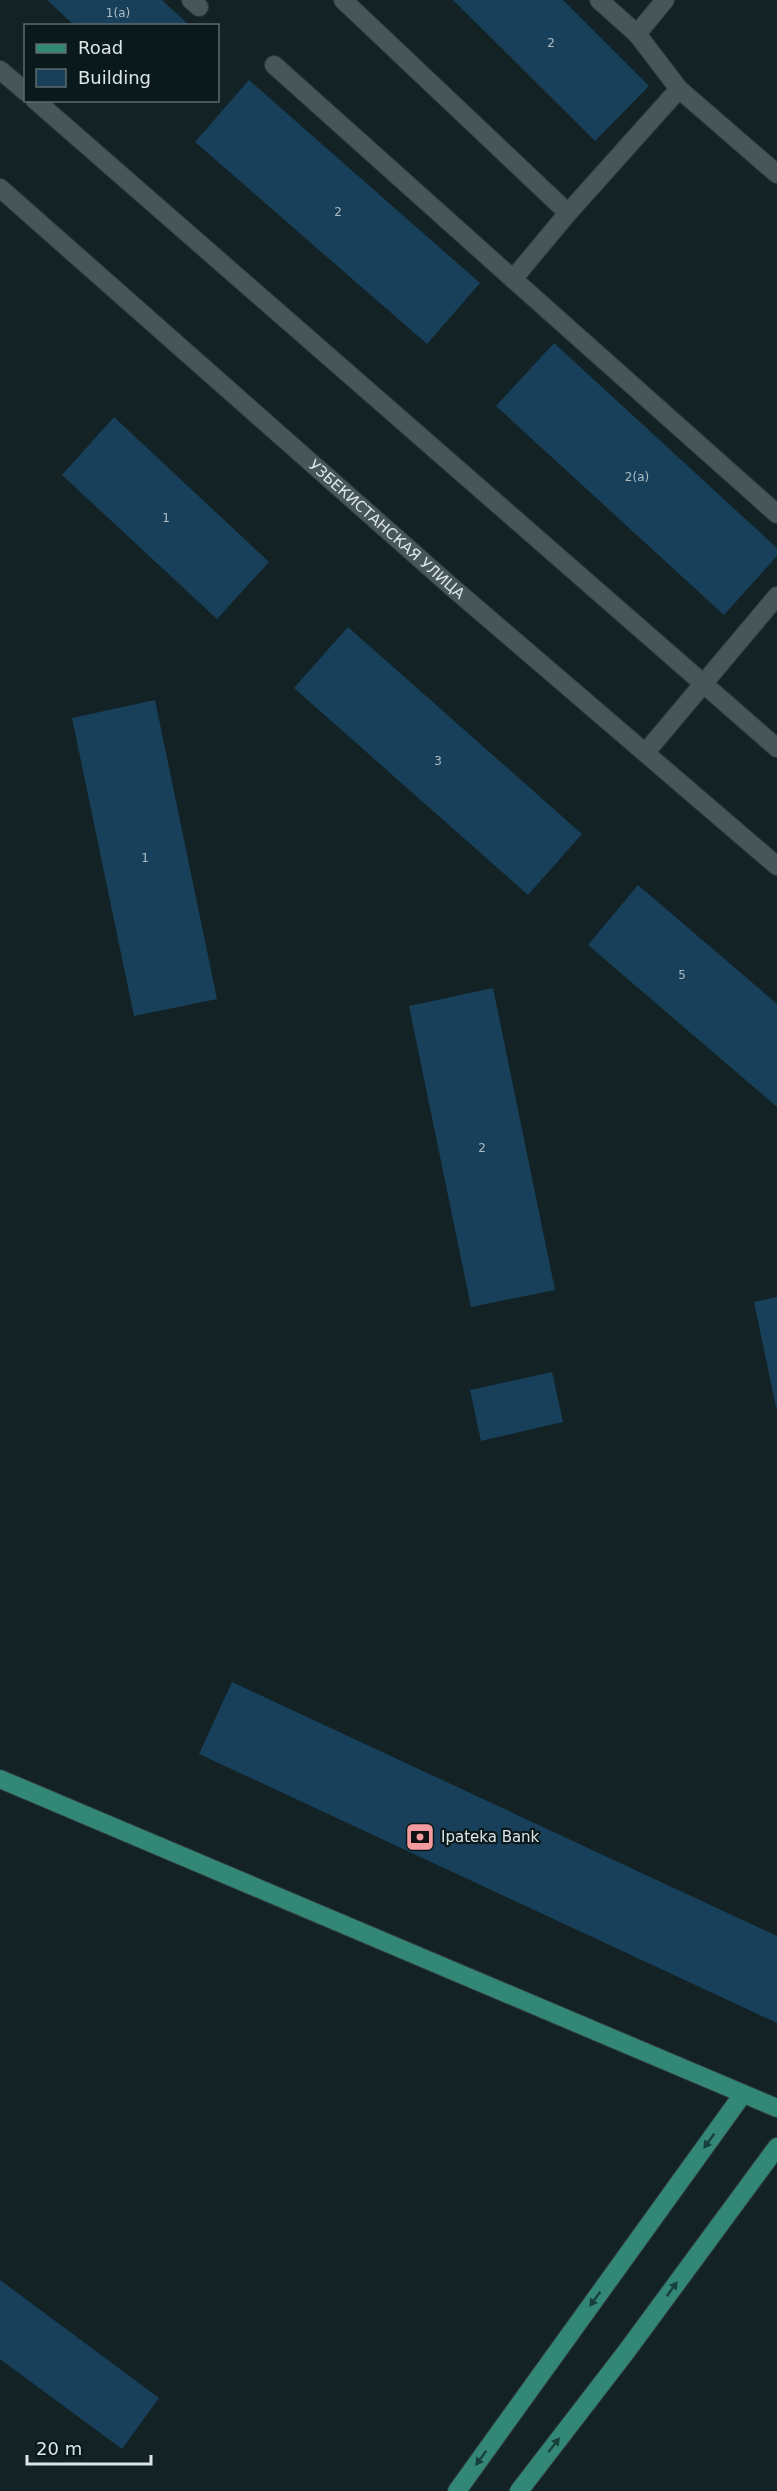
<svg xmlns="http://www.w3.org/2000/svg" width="777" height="2491" viewBox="0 0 777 2491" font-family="'DejaVu Sans',sans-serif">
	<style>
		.building { fill: #18405a }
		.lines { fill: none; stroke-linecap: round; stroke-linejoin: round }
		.service-casing { stroke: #313b3d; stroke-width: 20 }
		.secondary-casing { stroke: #313b3d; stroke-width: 20 }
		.primary-casing { stroke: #313b3d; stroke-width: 20 }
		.service { stroke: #465659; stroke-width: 18 }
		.secondary { stroke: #465659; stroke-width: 18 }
		.primary { stroke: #328776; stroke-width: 18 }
		.oneway { fill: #18403b }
		.labels { text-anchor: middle; stroke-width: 4.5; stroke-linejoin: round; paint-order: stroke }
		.number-label { font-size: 12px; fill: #acbcc4 }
		.street-label { font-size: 15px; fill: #dde6e7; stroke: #0a191b }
		.poi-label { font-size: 15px; fill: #dde6e7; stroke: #0a191b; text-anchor: start }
	</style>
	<rect width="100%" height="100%" fill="#132224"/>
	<!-- building -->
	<g class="building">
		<path d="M47,0H162L190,26H75Z"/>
		<path d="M453,0H563L649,86L595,141Z"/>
		<path d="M249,80L480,283L427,344L195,142Z"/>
		<path d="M554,343L777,548V556L724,615L496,406Z"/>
		<path d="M114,417L269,562L217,619L62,475Z"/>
		<path d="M348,627L582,834L528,895L294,688Z"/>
		<path d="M155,700L217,999L134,1016L72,718Z"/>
		<path d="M638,885L777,1004V1107L588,945Z"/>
		<path d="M493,988L555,1290L471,1307L409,1006Z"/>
		<path d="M777,1297V1407H776L754,1302Z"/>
		<path d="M552,1372L563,1422L481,1441L470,1390Z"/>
		<path d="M232,1682L777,1936V2023L199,1754Z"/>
		<path d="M0,2280L159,2398L122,2449L0,2359Z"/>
	</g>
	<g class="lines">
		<!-- service casing -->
		<g class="service-casing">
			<g id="service">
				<path d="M191,0L199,7"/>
				<path d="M343,0L568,213"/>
				<path d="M599,0L637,34"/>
				<path d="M665,0L637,34L679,89L777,174"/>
				<path d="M274,65L513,279"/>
				<path d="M0,70L26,92"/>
				<path d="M679,89L568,213L513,279L777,514"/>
				<path d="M35,100L777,748"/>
				<path d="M646,752L777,596"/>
			</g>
		</g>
		<!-- secondary casing -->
		<g class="secondary-casing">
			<g id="secondary">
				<path id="s1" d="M0,188L453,588L777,866"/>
			</g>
		</g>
		<!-- primary casing -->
		<g class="primary-casing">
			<g id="primary">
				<path d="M0,1779L777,2108"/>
				<path d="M457,2491L743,2094"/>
				<path d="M519,2491L626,2352L777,2147"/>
			</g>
		</g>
		<!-- service -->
		<use href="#service" class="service"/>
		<!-- secondary -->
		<use href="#secondary" class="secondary"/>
		<!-- primary -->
		<use href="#primary" class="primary"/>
	</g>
	<!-- one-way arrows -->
	<defs><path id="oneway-solid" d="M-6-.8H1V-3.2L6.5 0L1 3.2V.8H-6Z" transform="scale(1.5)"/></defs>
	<g class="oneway">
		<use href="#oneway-solid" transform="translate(709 2141) rotate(126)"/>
		<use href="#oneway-solid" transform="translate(672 2289) rotate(-54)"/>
		<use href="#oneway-solid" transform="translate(595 2299) rotate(126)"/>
		<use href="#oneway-solid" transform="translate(554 2445) rotate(-52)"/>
		<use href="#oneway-solid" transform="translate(481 2458) rotate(126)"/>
	</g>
	<!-- icons -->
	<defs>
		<g id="bank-square" transform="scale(1.5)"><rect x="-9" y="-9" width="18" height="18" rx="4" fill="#f49b9f" stroke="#0a191b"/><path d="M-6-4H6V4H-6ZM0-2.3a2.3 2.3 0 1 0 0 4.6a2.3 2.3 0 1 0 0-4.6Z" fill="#111"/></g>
	</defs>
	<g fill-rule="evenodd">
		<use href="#bank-square" x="420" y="1837"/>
	</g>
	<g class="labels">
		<!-- number labels -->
		<g class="number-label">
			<text x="118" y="17">1(а)</text>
			<text x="551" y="47">2</text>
			<text x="338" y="216">2</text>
			<text x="637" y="481">2(а)</text>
			<text x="166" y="522">1</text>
			<text x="438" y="765">3</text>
			<text x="145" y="862">1</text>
			<text x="682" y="979">5</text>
			<text x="482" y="1152">2</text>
		</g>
		<!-- street labels -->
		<g class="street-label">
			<text dy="5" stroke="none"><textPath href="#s1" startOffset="516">УЗБЕКИСТАНСКАЯ УЛИЦА</textPath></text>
		</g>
		<!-- poi labels -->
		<g class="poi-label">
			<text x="441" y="1842">Ipateka Bank</text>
		</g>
	</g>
	<!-- legend -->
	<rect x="24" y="24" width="195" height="78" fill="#0a191b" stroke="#5e6b6d" stroke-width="1.5"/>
	<rect x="36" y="44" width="30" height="9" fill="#328776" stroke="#5e6b6d" stroke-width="1.5"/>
	<text x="78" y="54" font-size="18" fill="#dde6e7">Road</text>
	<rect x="36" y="69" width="30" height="18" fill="#18405a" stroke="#5e6b6d" stroke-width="1.5"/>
	<text x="78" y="84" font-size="18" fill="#dde6e7">Building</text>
	<!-- scale -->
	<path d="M27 2455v9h124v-9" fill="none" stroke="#dde6e7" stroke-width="3"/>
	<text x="36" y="2455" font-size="18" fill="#dde6e7" stroke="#0a191b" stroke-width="4.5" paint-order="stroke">20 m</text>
</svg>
